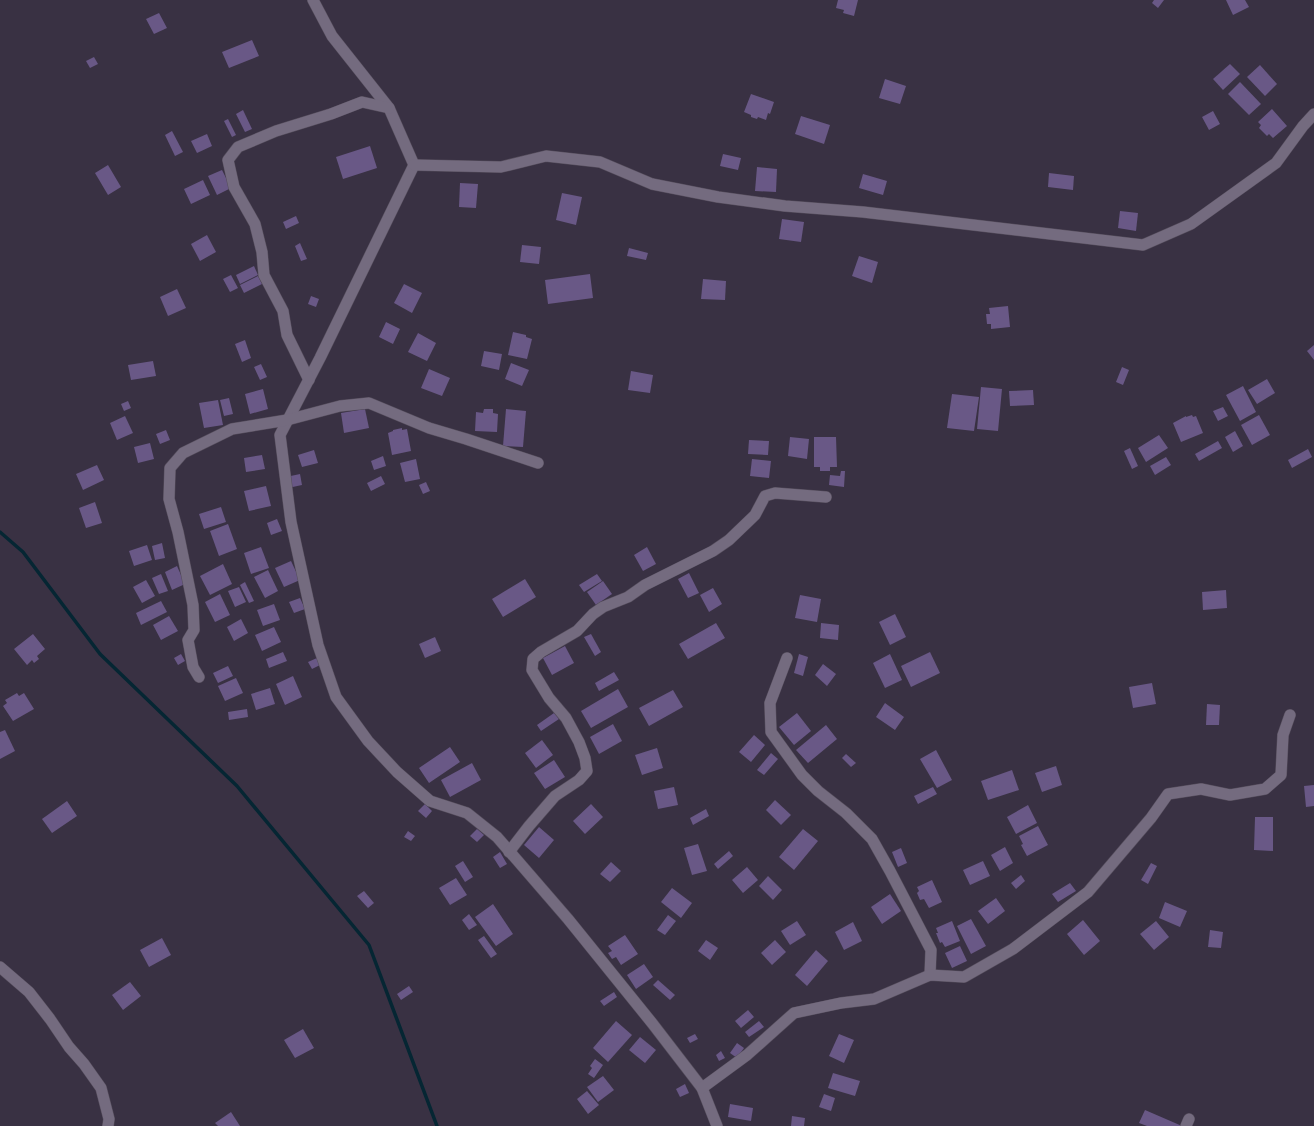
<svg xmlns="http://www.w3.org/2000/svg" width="1314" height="1126" viewBox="0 0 1314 1126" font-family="'Archivo Narrow',sans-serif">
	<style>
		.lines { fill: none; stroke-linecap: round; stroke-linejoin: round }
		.stream { stroke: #052633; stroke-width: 3.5 }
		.building { fill: #695886 }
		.minor-casing { stroke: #554d5c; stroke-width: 12 }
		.minor { stroke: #746b7f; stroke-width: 11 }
	</style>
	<rect width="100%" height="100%" fill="#393143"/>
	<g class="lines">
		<!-- stream -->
		<path class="stream" d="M0,532L23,552L100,654L237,786L369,945L437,1126"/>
	</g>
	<!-- building -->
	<g class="building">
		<path d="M838,0H858L854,16L843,13L844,10L836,8Z"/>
		<path d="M1154,0H1164L1158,8L1152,3Z"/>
		<path d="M1226,0H1245L1249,7L1233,15Z"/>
		<path d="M159,13L167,28L154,34L146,19Z"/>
		<path d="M252,40L259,56L229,68L222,52Z"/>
		<path d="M94,57L98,64L90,68L86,61Z"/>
		<path d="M1230,64L1240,74L1223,90L1213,79Z"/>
		<path d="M1260,65L1277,84L1265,96L1247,77Z"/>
		<path d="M885,79L906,86L900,104L879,98Z"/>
		<path d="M1240,82L1261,104L1249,115L1228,94Z"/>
		<path d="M751,94L774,102L770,114L768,113L766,120L758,117L757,119L751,117V115L744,112Z"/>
		<path d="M1272,109L1287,126L1273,138L1269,134L1267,136L1259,128L1261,125L1258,122Z"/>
		<path d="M243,110L252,129L245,132L236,114Z"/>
		<path d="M1213,111L1220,124L1209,130L1202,117Z"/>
		<path d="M801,116L830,125L824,144L795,134Z"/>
		<path d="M228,119L236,135L232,137L224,121Z"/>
		<path d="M172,131L183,152L175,156L165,135Z"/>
		<path d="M207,134L212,146L197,153L191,141Z"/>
		<path d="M370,146L377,168L343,179L336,157Z"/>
		<path d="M723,154L741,158L738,170L720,166Z"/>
		<path d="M108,165L121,187L108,195L95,173Z"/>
		<path d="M757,167L777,169L776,192L755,191Z"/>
		<path d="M222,170L231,188L217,195L208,176Z"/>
		<path d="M1049,173L1074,176L1073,190L1048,187Z"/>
		<path d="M863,174L887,181L883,195L859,188Z"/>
		<path d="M203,180L210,195L191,204L184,189Z"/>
		<path d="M460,183L478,184L476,208L459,207Z"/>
		<path d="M562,193L582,197L576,225L556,220Z"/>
		<path d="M1120,211L1138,213L1136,231L1118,228Z"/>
		<path d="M296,216L299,223L286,229L283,222Z"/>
		<path d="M782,219L804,222L801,242L779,239Z"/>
		<path d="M207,235L216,252L200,261L191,244Z"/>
		<path d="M300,243L307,259L301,261L295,246Z"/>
		<path d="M522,245L541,247L539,264L520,262Z"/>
		<path d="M629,248L648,253L646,260L627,256Z"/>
		<path d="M859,256L878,262L872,283L852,276Z"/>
		<path d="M254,266L258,275L240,284L236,275Z"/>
		<path d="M590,274L593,298L548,304L545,280Z"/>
		<path d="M231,275L238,288L230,292L223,279Z"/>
		<path d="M258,276L262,284L244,293L240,285Z"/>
		<path d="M703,279L726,281L725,300L701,299Z"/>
		<path d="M404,284L422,293L412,313L394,303Z"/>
		<path d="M177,289L186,308L168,316L160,297Z"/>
		<path d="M311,296L319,299L316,307L308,304Z"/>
		<path d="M1008,306L1010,327L991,329V324H987L986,314H990L989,308Z"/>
		<path d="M386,322L400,329L393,344L379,337Z"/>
		<path d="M513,332L526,335V337L532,339L527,359L508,355Z"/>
		<path d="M418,333L436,343L427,361L408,352Z"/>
		<path d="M245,340L251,358L242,362L235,344Z"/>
		<path d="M1314,345V360L1307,351Z"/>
		<path d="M484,351L502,354L499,370L481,366Z"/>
		<path d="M153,361L156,376L131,380L128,365Z"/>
		<path d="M511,363L529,370L522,386L505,379Z"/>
		<path d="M261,364L267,377L260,380L254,367Z"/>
		<path d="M1122,367L1129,370L1123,385L1116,382Z"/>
		<path d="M429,369L450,378L442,396L421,388Z"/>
		<path d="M631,371L653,375L650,393L628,390Z"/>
		<path d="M1267,379L1275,393L1257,404L1248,390Z"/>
		<path d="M1243,386L1256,412L1240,421L1226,395Z"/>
		<path d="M981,387L1002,389L998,431L977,429Z"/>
		<path d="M263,389L268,409L250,414L245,394Z"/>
		<path d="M1033,390L1034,405L1010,406L1009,391Z"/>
		<path d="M952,394L979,397L974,431L947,428Z"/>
		<path d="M229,398L233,414L224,416L220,400Z"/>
		<path d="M218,400L223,425L204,428L199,403Z"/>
		<path d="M128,401L131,408L124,411L121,404Z"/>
		<path d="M1223,407L1228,416L1218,421L1213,411Z"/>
		<path d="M365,409L369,428L344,433L341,413Z"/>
		<path d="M484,409H493V413L498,414L497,432L475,431L476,412L483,413Z"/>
		<path d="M506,409L526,411L523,447L503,446Z"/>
		<path d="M1192,415L1193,417L1196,416L1203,433L1181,442L1173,423L1186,416V417Z"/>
		<path d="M1259,415L1270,435L1252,445L1241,425Z"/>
		<path d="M125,416L133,433L117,440L110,423Z"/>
		<path d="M402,428V430L407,429L411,451L392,455L388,433L393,431V430Z"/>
		<path d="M166,430L170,440L160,444L156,434Z"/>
		<path d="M1235,431L1243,446L1233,452L1225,437Z"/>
		<path d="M1159,435L1168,448L1146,462L1138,448Z"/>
		<path d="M790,437L809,439L807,459L788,456Z"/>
		<path d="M814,437H836L837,467H830V471H820V467H814Z"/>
		<path d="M749,440L769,441L768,455L748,454Z"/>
		<path d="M1218,441L1222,448L1199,461L1195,454Z"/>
		<path d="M150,443L154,459L138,463L134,447Z"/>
		<path d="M1130,448L1138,466L1132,469L1124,451Z"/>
		<path d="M1308,449L1312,457L1292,468L1288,460Z"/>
		<path d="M314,450L318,463L302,467L298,455Z"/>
		<path d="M262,455L265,469L246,472L244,458Z"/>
		<path d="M383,456L386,466L374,470L371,461Z"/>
		<path d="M1166,457L1171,465L1155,475L1150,466Z"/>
		<path d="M416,459L420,479L405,482L400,463Z"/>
		<path d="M752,459L771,461L769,478L750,476Z"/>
		<path d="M97,465L104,480L83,490L76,474Z"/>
		<path d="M841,471H845L844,487L829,485L830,475L840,476Z"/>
		<path d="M300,474L302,485L288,488L286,477Z"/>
		<path d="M381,476L385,484L371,491L367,483Z"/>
		<path d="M426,482L430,491L423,494L419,485Z"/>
		<path d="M266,486L271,506L249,511L244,491Z"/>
		<path d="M95,502L102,523L86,528L79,508Z"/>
		<path d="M221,507L226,522L204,529L199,514Z"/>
		<path d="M277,519L282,531L271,535L267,523Z"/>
		<path d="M228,524L237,549L219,556L210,531Z"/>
		<path d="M162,543L165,558L155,560L152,546Z"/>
		<path d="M147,545L152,560L134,566L129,551Z"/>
		<path d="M261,547L269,568L251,574L244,553Z"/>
		<path d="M647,547L656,564L643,571L634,555Z"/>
		<path d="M291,561L300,580L284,587L275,568Z"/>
		<path d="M223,564L232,584L210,595L200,576Z"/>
		<path d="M177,566L185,584L172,590L165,572Z"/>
		<path d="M268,570L278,591L265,598L254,577Z"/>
		<path d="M689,573L699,593L688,598L678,579Z"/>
		<path d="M161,574L168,591L159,594L152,578Z"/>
		<path d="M597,574L602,581L584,592L579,585Z"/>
		<path d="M525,579L536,597L503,617L492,599Z"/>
		<path d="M146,580L155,596L142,603L133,587Z"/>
		<path d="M603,581L612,594L596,605L587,592Z"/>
		<path d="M245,582L254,601L249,603L240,585Z"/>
		<path d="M239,587L246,602L235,607L228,591Z"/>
		<path d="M713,588L722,604L709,612L700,595Z"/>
		<path d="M1226,590L1227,608L1203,610L1202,592Z"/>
		<path d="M220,594L230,615L215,622L205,602Z"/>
		<path d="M800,595L821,599L817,622L795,618Z"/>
		<path d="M300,598L305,609L294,613L289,602Z"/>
		<path d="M161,601L167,612L141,625L136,613Z"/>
		<path d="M274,604L280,620L263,626L257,610Z"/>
		<path d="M895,614L906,637L890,645L879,622Z"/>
		<path d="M169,616L178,631L161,640L153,625Z"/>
		<path d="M241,619L248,633L234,641L227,627Z"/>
		<path d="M716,623L725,638L688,659L679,644Z"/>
		<path d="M821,623L839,625L838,640L820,638Z"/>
		<path d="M274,627L281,642L262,651L255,635Z"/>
		<path d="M33,634L45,649L37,656L39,659L34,663L32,660L27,665L14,649Z"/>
		<path d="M591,634L601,652L595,656L584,637Z"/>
		<path d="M435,637L441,651L425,658L419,644Z"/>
		<path d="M565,646L574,663L552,675L543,658Z"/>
		<path d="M283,652L287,661L269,668L266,659Z"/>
		<path d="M930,652L940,673L911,687L901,666Z"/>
		<path d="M181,654L185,661L178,665L174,658Z"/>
		<path d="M799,654L808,657L803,676L794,673Z"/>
		<path d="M890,654L902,680L885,688L873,663Z"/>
		<path d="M317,658L320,665L312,669L308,662Z"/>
		<path d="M823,664L836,674L827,686L815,675Z"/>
		<path d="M228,666L233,676L218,683L213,673Z"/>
		<path d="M614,672L619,680L599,691L595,683Z"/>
		<path d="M293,676L302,697L285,705L276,684Z"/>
		<path d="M236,678L243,693L225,701L218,686Z"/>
		<path d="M1152,683L1156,704L1133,708L1129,687Z"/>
		<path d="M270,688L275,704L256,710L251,694Z"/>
		<path d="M618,689L628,707L591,728L581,711Z"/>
		<path d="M673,690L683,707L649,726L639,708Z"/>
		<path d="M17,693L19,696L24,693L34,709L13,721L3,706L7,703L5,700Z"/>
		<path d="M885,703L904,717L895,730L876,717Z"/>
		<path d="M1207,704L1220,705L1219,725H1206Z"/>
		<path d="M247,709L248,717L229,720L228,712Z"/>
		<path d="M554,713L559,719L541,731L537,725Z"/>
		<path d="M797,713L811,731L794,745L779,727Z"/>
		<path d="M613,724L622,741L599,754L590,737Z"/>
		<path d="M826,725L837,739L808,763L796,750Z"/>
		<path d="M5,730L15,751L0,759V732Z"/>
		<path d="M754,735L765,745L751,762L739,752Z"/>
		<path d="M542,740L553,755L536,768L525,753Z"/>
		<path d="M450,747L460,762L429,783L419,768Z"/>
		<path d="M657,748L663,768L642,775L635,755Z"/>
		<path d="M936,750L952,780L937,788L920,759Z"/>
		<path d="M771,753L778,759L764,775L757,770Z"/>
		<path d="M846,754L856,763L851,767L842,758Z"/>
		<path d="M554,760L565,777L545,789L534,773Z"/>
		<path d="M472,763L481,780L450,797L441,780Z"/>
		<path d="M1056,766L1062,785L1042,792L1035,773Z"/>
		<path d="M1012,770L1019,790L988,800L981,781Z"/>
		<path d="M1314,785V806L1306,807L1304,786Z"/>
		<path d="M674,787L678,805L658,809L654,791Z"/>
		<path d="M933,787L937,794L918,804L914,796Z"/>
		<path d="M775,800L791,815L781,825L766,810Z"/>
		<path d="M67,801L77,816L52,833L42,819Z"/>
		<path d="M425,804L432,811L426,818L418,811Z"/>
		<path d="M591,804L603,817L585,834L573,821Z"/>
		<path d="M1028,805L1037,823L1016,834L1007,817Z"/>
		<path d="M706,809L709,816L693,825L690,818Z"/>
		<path d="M1255,817H1273V851L1254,850Z"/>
		<path d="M1038,826L1048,845L1027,856L1021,845L1023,844L1019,836Z"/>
		<path d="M539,827L554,840L539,858L524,845Z"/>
		<path d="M477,829L484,835L477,842L470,836Z"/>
		<path d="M803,829L818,841L794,870L779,857Z"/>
		<path d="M408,831L415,836L411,841L404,837Z"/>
		<path d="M698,844L707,871L692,875L684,848Z"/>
		<path d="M1005,847L1013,863L1000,871L991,855Z"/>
		<path d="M901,848L907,863L898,867L892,852Z"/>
		<path d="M729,851L733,856L718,869L714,864Z"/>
		<path d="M500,852L507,864L500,868L493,857Z"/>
		<path d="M463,861L473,877L465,882L455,866Z"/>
		<path d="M983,861L990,876L970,885L963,870Z"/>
		<path d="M611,862L621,871L610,882L600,874Z"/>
		<path d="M1151,863L1157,866L1148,884L1141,880Z"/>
		<path d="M747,867L758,880L743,893L732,880Z"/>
		<path d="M1021,875L1025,881L1016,889L1011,883Z"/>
		<path d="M768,876L782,890L773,900L759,886Z"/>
		<path d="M456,878L467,895L450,905L439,888Z"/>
		<path d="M932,880L942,902L929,908L924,899L920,900L917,893L919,891L917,887Z"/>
		<path d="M1070,883L1076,891L1058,902L1052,894Z"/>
		<path d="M672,888L692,903L681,918L661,902Z"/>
		<path d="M364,891L374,903L368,908L357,896Z"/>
		<path d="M890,894L901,911L882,924L871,907Z"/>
		<path d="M996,898L1005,911L988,924L978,911Z"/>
		<path d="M1165,902L1187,911L1180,927L1159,918Z"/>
		<path d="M493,904L513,934L496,946L475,917Z"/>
		<path d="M469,914L477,925L469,930L462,920Z"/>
		<path d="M668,915L676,921L665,935L657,930Z"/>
		<path d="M971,919L986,946L971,954L957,926Z"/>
		<path d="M1083,920L1100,941L1084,955L1067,934Z"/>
		<path d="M797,921L806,935L790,945L781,931Z"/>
		<path d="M952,921L960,941L945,947L942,942L940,943L936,933H938L936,928Z"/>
		<path d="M1156,921L1169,937L1154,950L1140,934Z"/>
		<path d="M853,922L862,941L844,950L835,932Z"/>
		<path d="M1210,930L1223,932L1221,948L1208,947Z"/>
		<path d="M625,935L638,954L621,965L616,957L612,959L608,953L612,951L608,946Z"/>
		<path d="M484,936L497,954L491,958L478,940Z"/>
		<path d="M162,938L171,955L149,967L140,950Z"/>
		<path d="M706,940L718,948L710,960L698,951Z"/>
		<path d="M775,940L786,952L772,965L761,953Z"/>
		<path d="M960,946L967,961L952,968L945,953Z"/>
		<path d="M816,950L828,961L807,986L795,975Z"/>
		<path d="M644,964L653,977L636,989L627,975Z"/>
		<path d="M658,980L675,995L670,1000L653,985Z"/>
		<path d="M130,982L141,996L123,1010L112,995Z"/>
		<path d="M409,986L413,992L401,1000L397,994Z"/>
		<path d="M614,992L617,997L604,1006L600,1001Z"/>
		<path d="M748,1010L754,1017L741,1028L735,1021Z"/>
		<path d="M616,1021L632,1035L608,1062L593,1048Z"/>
		<path d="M759,1021L764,1027L749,1037L745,1032Z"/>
		<path d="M303,1029L314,1048L295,1058L284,1040Z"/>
		<path d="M695,1034L698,1039L690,1043L687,1038Z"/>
		<path d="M839,1034L854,1040L844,1063L829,1056Z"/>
		<path d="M640,1037L656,1050L645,1063L629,1050Z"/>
		<path d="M737,1043L744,1048L737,1058L730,1053Z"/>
		<path d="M721,1051L725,1058L719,1061L716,1055Z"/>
		<path d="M595,1059L603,1065L594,1078L588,1074L592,1068L590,1066Z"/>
		<path d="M833,1073L860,1081L855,1096L828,1088Z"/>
		<path d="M603,1076L614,1090L598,1102L587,1087Z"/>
		<path d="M685,1084L689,1093L680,1097L676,1089Z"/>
		<path d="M587,1091L599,1105L588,1114L577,1099Z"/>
		<path d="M824,1094L835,1098L831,1111L819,1107Z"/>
		<path d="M730,1104L753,1108L751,1121L728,1117Z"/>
		<path d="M1145,1110L1182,1126H1147L1139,1123Z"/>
		<path d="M231,1112L240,1126H218L215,1123Z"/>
		<path d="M792,1116L805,1118L804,1126H791Z"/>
	</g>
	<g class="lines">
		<!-- minor casing -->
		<g class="minor-casing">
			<g id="minor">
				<path d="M313,0L332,36L389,108L414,165L320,358L280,435L291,522L318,645L336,697L368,741L397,772L430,801L467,813L497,837L568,919L652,1023L702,1088L717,1126"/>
				<path d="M414,165L501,167L546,156L600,162L652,184L718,197L785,206L863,212L1143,245L1191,224L1276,163L1303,126L1314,114"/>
				<path d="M309,380L287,335L283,311L264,275L262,252L255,224L234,187L228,160L238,147L276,131L331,114L362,102L389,108"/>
				<path d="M787,658L770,703L771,732L802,775L818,791L846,813L872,839L890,871L931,950L930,975"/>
				<path d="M199,677L193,667L188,640L194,630L193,605L178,532L169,499L170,468L183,453L232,429L287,420L340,406L369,403L429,428L466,439L538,463"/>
				<path d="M509,852L529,826L555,796L579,780L587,771L585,758L579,742L566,718L549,698L532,670L533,659L541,652L577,631L593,614L603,607L628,597L645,585L713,551L729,540L755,515L765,496L775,493L826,497"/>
				<path d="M0,967L29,992L50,1019L69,1047L84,1064L101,1088L109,1119L108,1126"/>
				<path d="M702,1088L747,1055L794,1013L841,1003L874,999L930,975L964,977L1013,949L1088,892L1151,818L1168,794L1201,789L1230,795L1265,789L1281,775L1283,735L1290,715"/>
				<path d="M1186,1126L1189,1119"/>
			</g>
		</g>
		<!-- minor -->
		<use href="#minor" class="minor"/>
	</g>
</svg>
